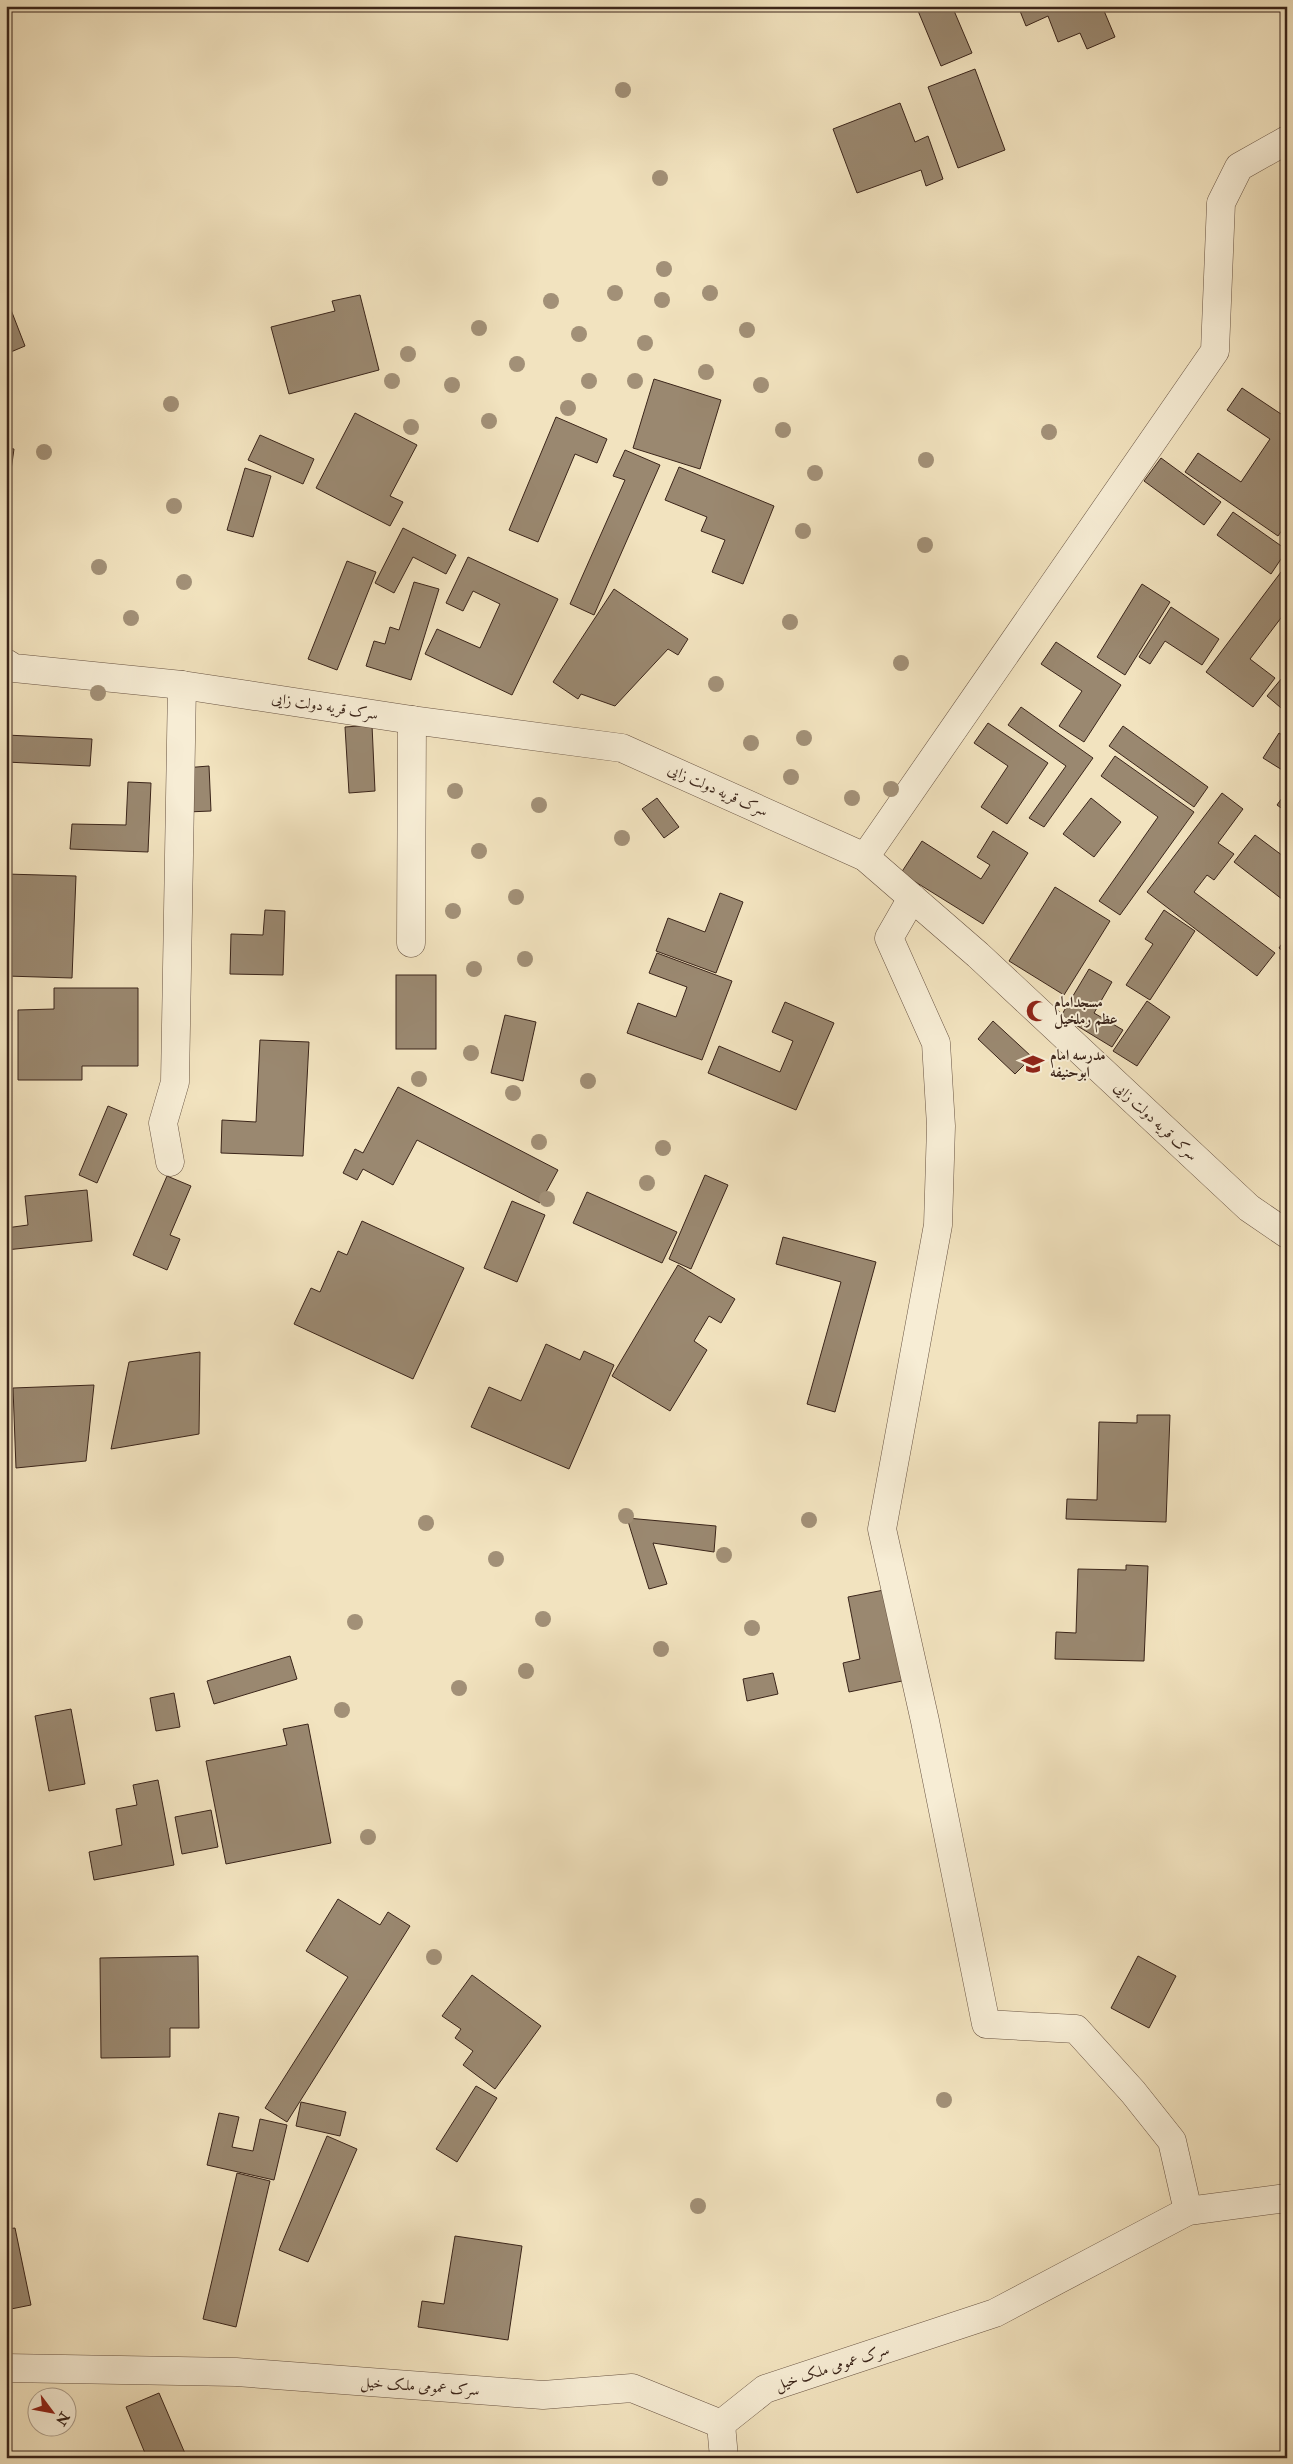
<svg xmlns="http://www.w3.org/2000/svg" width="1293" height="2464" viewBox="0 0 1293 2464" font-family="'IM FELL Double Pica',Amiri,serif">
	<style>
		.building { fill: #9a8870; stroke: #3b251a }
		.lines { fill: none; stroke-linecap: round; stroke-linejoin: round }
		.minor-casing { stroke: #695443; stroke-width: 29 }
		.minor { stroke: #f7edd5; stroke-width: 28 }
		.tree { fill: #a29077 }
		.labels { text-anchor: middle; stroke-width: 4; stroke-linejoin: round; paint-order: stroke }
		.street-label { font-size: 15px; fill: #3b251a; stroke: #f7edd5 }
		.poi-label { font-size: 15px; font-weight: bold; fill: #3b251a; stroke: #f7edd5; text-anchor: start }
	</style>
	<rect width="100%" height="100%" fill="#f2e3bf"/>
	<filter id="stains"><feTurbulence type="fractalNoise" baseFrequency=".004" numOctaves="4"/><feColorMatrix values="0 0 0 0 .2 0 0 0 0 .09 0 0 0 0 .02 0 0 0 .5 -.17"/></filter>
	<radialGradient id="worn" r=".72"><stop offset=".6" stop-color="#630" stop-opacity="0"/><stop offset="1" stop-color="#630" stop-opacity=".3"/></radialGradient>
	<!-- building -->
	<g class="building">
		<path d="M916,6H952L972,53L941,66Z"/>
		<path d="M1018,6H1102L1115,37L1087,49L1080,33L1058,42L1048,16L1026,26Z"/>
		<path d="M975,69L1005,150L958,168L928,87Z"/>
		<path d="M900,103L915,142L928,136L943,179L926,186L921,170L857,193L833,129Z"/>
		<path d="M360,295L379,370L289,394L271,327L335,311L332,301Z"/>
		<path d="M6,297L25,346L6,354Z"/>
		<path d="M654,379L721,400L700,469L633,448Z"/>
		<path d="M1242,388L1287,418V523L1278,536L1185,472L1198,453L1241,482L1270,439L1227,410Z"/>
		<path d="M355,413L417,445L390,496L403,502L390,526L316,488Z"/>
		<path d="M556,417L607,439L597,463L575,454L538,542L509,530Z"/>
		<path d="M260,435L314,459L303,484L248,460Z"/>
		<path d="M6,448L14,449L6,506Z"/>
		<path d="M625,450L660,465L594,615L570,604L625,480L613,476Z"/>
		<path d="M1161,458L1221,502L1204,525L1144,481Z"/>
		<path d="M679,467L774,506L743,584L712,572L725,540L701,531L707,517L665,500Z"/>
		<path d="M245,468L271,476L253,537L227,530Z"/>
		<path d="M1233,512L1287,550L1271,574L1217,535Z"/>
		<path d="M403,528L456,555L446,574L413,557L394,593L375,583Z"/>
		<path d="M468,557L558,599L512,695L425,654L437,629L480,648L500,604L473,591L463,611L446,603Z"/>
		<path d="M347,561L376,572L337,670L308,659Z"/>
		<path d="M1287,564V610L1250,659L1275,678L1253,707L1206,672Z"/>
		<path d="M414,582L439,589L411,680L366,666L374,641L385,644L390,627L399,630Z"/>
		<path d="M1142,584L1170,602L1125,675L1097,657Z"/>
		<path d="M614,589L688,639L678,655L668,649L615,706L581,694L578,699L553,682Z"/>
		<path d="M1171,607L1219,639L1202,665L1165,641L1150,664L1139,657Z"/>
		<path d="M1056,642L1121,685L1084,742L1059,726L1082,691L1041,664Z"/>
		<path d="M1287,672V713L1267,696Z"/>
		<path d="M1021,707L1093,758L1044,827L1029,818L1066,766L1008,725Z"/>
		<path d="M988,723L1048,763L1007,824L981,807L1008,766L974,743Z"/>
		<path d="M372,725L375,791L349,793L345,727Z"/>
		<path d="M1123,726L1208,787L1194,807L1109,746Z"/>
		<path d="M1279,733L1287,738V773L1263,758Z"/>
		<path d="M6,735L92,739L90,766L6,762Z"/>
		<path d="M1115,756L1194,812L1120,915L1099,901L1158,817L1101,776Z"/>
		<path d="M209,766L211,811L187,812L184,768Z"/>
		<path d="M128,782L151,783L148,852L70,849L72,824L126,825Z"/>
		<path d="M1287,791V812L1277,805Z"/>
		<path d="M1222,793L1243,809L1218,843L1234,854L1214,880L1207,875L1194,892L1275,953L1257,976L1147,892Z"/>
		<path d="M657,798L679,827L664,838L642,809Z"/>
		<path d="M1091,798L1121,822L1094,857L1063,834Z"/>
		<path d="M993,831L1028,853L983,924L901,873L922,841L981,879L990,865L977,857Z"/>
		<path d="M1255,835L1287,859V903L1234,862Z"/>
		<path d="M6,874L76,876L72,978L6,976Z"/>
		<path d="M1055,887L1110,921L1064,995L1009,961Z"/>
		<path d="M720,893L743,902L716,973L656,951L668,918L705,932Z"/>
		<path d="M265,910L285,911L283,975L230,974L231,934L263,935Z"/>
		<path d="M1164,910L1195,931L1150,1000L1126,985L1153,944L1145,939Z"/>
		<path d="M1287,936V954L1279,948Z"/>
		<path d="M657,953L732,981L702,1060L627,1033L638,1003L676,1017L687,987L649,973Z"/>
		<path d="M1089,969L1112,982L1094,1013L1123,1030L1112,1047L1061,1016Z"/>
		<rect x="396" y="975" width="40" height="74"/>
		<path d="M54,988H138V1066H82V1080H18V1010L54,1009Z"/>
		<path d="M1147,1001L1170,1017L1137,1066L1113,1051Z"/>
		<path d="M785,1002L834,1023L796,1110L708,1073L719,1046L780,1072L793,1041L772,1032Z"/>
		<path d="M505,1015L536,1022L523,1081L491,1073Z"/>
		<path d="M993,1021L1032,1057L1015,1074L978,1039Z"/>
		<path d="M260,1040L309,1042L303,1156L221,1153L222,1120L256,1122Z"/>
		<path d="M398,1087L558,1170L540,1203L417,1140L393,1185L363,1169L357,1180L343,1173L355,1149L363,1153Z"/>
		<path d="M108,1106L127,1114L97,1183L79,1175Z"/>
		<path d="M705,1175L728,1185L691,1269L669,1259Z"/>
		<path d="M167,1176L191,1186L170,1235L180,1239L167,1270L133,1255Z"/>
		<path d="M87,1190L92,1241L6,1250V1228L28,1225L25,1196Z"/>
		<path d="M587,1192L677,1232L662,1263L573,1223Z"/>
		<path d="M512,1201L545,1215L517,1282L484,1268Z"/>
		<path d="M362,1221L464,1268L413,1379L294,1324L311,1288L320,1292L338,1251L347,1255Z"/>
		<path d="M783,1237L876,1262L835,1412L807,1404L841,1282L776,1264Z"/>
		<path d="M678,1265L735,1299L721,1323L709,1316L694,1341L707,1350L670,1411L612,1376Z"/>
		<path d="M546,1344L580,1360L584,1351L614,1365L569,1469L471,1427L489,1387L521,1401Z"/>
		<path d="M200,1352L199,1434L111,1449L129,1362Z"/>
		<path d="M94,1385L86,1461L16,1468L13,1388Z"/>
		<path d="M1137,1415H1170L1166,1522L1066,1519L1067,1499L1097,1500L1099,1422L1137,1423Z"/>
		<path d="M627,1518L716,1526L714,1552L653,1543L667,1584L649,1589Z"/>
		<path d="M1126,1565L1148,1566L1144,1661L1055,1659L1056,1632L1076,1633L1078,1569L1126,1570Z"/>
		<path d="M884,1590L902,1681L849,1692L843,1663L860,1659L848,1597Z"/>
		<path d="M290,1656L297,1679L214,1704L207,1681Z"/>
		<path d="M773,1673L778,1694L747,1701L743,1679Z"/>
		<path d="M174,1693L180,1727L156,1731L150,1698Z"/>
		<path d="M71,1709L85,1784L49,1791L35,1716Z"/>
		<path d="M308,1724L331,1843L226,1864L206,1761L287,1745L283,1729Z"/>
		<path d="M158,1780L174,1865L94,1880L89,1852L122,1845L116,1809L137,1805L133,1785Z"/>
		<path d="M211,1810L218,1847L182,1854L175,1817Z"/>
		<path d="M338,1899L380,1925L388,1912L410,1926L287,2122L265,2108L348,1977L306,1951Z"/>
		<path d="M198,1956L199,2028H170V2057L101,2058L100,1958Z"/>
		<path d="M1138,1956L1176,1976L1149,2028L1111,2008Z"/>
		<path d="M472,1975L541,2026L495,2089L463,2065L473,2051L455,2038L461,2029L442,2016Z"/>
		<path d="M476,2086L497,2098L457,2162L436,2149Z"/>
		<path d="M301,2102L346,2112L340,2136L296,2126Z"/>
		<path d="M219,2113L239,2117L232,2147L253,2151L260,2119L287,2125L274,2180L207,2165Z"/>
		<path d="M327,2136L357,2149L308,2262L279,2250Z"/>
		<path d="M237,2173L270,2181L236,2327L203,2319Z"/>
		<path d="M15,2228L31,2305L6,2310V2229Z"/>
		<path d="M455,2236L522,2246L508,2340L418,2327L422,2301L444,2304Z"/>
		<path d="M159,2393L187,2458H147L126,2407Z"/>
	</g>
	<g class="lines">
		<!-- minor casing -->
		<g class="minor-casing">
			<g id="minor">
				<path d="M6,663L14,668L182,685L412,720L622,748L865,857L978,955L1249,1208L1287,1234"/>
				<path d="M865,857L1215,351L1221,203L1239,167L1287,140"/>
				<path d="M912,898L889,938L936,1043L941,1126L938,1225L882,1529L925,1721L986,2024L1076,2029L1133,2092L1172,2141L1188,2211"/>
				<path d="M411,943L412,720"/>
				<path d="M170,1162L163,1123L175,1082L182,685"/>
				<path d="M6,2368L236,2372L543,2395L632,2388L721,2424L765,2389L995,2313L1188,2211L1287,2198"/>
				<path d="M721,2424L724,2458"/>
			</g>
		</g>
		<!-- minor -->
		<use href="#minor" class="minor"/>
	</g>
	<!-- trees -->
	<g class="tree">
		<circle cx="623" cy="90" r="8"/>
		<circle cx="660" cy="178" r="8"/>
		<circle cx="664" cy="269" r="8"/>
		<circle cx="615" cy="293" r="8"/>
		<circle cx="710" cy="293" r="8"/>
		<circle cx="662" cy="300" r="8"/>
		<circle cx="551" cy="301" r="8"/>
		<circle cx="479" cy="328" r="8"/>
		<circle cx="747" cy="330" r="8"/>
		<circle cx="579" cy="334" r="8"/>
		<circle cx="645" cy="343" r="8"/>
		<circle cx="408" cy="354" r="8"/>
		<circle cx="517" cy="364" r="8"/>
		<circle cx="706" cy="372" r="8"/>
		<circle cx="392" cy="381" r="8"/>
		<circle cx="589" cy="381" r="8"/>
		<circle cx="635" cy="381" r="8"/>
		<circle cx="452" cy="385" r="8"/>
		<circle cx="761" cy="385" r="8"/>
		<circle cx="171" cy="404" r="8"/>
		<circle cx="568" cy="408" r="8"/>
		<circle cx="489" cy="421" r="8"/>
		<circle cx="411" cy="427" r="8"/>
		<circle cx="783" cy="430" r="8"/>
		<circle cx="1049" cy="432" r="8"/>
		<circle cx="44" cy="452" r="8"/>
		<circle cx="926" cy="460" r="8"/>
		<circle cx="815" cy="473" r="8"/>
		<circle cx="174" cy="506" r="8"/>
		<circle cx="803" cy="531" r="8"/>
		<circle cx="925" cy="545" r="8"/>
		<circle cx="99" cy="567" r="8"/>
		<circle cx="184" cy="582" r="8"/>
		<circle cx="131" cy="618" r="8"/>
		<circle cx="790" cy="622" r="8"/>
		<circle cx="901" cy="663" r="8"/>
		<circle cx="716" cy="684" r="8"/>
		<circle cx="98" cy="693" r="8"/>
		<circle cx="804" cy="738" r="8"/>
		<circle cx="751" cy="743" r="8"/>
		<circle cx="791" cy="777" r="8"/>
		<circle cx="891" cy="789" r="8"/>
		<circle cx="455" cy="791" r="8"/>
		<circle cx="852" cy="798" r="8"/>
		<circle cx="539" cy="805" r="8"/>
		<circle cx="622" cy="838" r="8"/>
		<circle cx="479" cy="851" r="8"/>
		<circle cx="516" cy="897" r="8"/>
		<circle cx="453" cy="911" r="8"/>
		<circle cx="525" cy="959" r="8"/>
		<circle cx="474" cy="969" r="8"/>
		<circle cx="471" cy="1053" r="8"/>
		<circle cx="419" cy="1079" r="8"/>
		<circle cx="588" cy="1081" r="8"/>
		<circle cx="513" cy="1093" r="8"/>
		<circle cx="539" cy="1142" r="8"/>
		<circle cx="663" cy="1148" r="8"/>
		<circle cx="647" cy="1183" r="8"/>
		<circle cx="547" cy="1199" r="8"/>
		<circle cx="626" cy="1516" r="8"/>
		<circle cx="809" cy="1520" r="8"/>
		<circle cx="426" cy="1523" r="8"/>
		<circle cx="724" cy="1555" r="8"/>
		<circle cx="496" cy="1559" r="8"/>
		<circle cx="543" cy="1619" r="8"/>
		<circle cx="355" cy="1622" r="8"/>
		<circle cx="752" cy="1628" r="8"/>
		<circle cx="661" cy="1649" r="8"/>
		<circle cx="526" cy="1671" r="8"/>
		<circle cx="459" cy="1688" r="8"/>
		<circle cx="342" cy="1710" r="8"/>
		<circle cx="368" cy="1837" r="8"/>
		<circle cx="434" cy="1957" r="8"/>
		<circle cx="944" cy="2100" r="8"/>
		<circle cx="698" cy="2206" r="8"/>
	</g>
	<!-- icons -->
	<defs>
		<g id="mosque-bare" transform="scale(1.725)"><path d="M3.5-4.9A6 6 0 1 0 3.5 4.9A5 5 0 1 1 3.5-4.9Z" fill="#8f2418" stroke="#f7edd5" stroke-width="2.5" paint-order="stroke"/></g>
		<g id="school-bare" transform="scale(1.725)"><path d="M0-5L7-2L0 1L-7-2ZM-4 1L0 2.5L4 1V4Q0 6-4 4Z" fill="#8f2418" stroke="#f7edd5" stroke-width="2.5" paint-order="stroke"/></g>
	</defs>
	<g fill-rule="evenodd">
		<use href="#mosque-bare" x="1037" y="1011"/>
		<use href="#school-bare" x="1033" y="1064"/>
	</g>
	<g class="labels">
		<!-- street labels -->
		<g class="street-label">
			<text transform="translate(325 706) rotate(9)" y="5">سرک قریه دولت زایی</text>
			<text transform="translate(718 790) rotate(24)" y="5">سرک قریه دولت زایی</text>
			<text transform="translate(1156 1121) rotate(43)" y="5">سرک قریه دولت زایی</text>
			<text transform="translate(832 2367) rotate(-18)" y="5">سرک عمومی ملک خیل</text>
			<text transform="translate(420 2386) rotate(4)" y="5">سرک عمومی ملک خیل</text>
		</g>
		<!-- poi labels -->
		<g class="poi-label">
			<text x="1054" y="1007">مسجدامام<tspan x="1054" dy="17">عظم رملخیل</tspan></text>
			<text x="1050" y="1060">مدرسه امام<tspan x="1050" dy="17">ابوحنیفه</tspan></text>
		</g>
	</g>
	<!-- margin -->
	<rect width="1293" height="2464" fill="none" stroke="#f2e3bf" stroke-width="25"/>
	<rect x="8" y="8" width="1278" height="2449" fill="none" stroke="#3b251a" stroke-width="2.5"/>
	<rect x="12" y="12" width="1268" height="2439" fill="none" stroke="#3b251a"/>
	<!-- north arrow -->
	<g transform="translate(52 2412) rotate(122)"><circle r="24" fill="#f7edd5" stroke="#ac9d8a"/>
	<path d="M0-4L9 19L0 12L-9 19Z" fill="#8f2418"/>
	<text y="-8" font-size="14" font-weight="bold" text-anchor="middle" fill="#3b251a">N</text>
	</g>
	<rect width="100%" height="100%" filter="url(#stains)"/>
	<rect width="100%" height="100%" fill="url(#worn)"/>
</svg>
